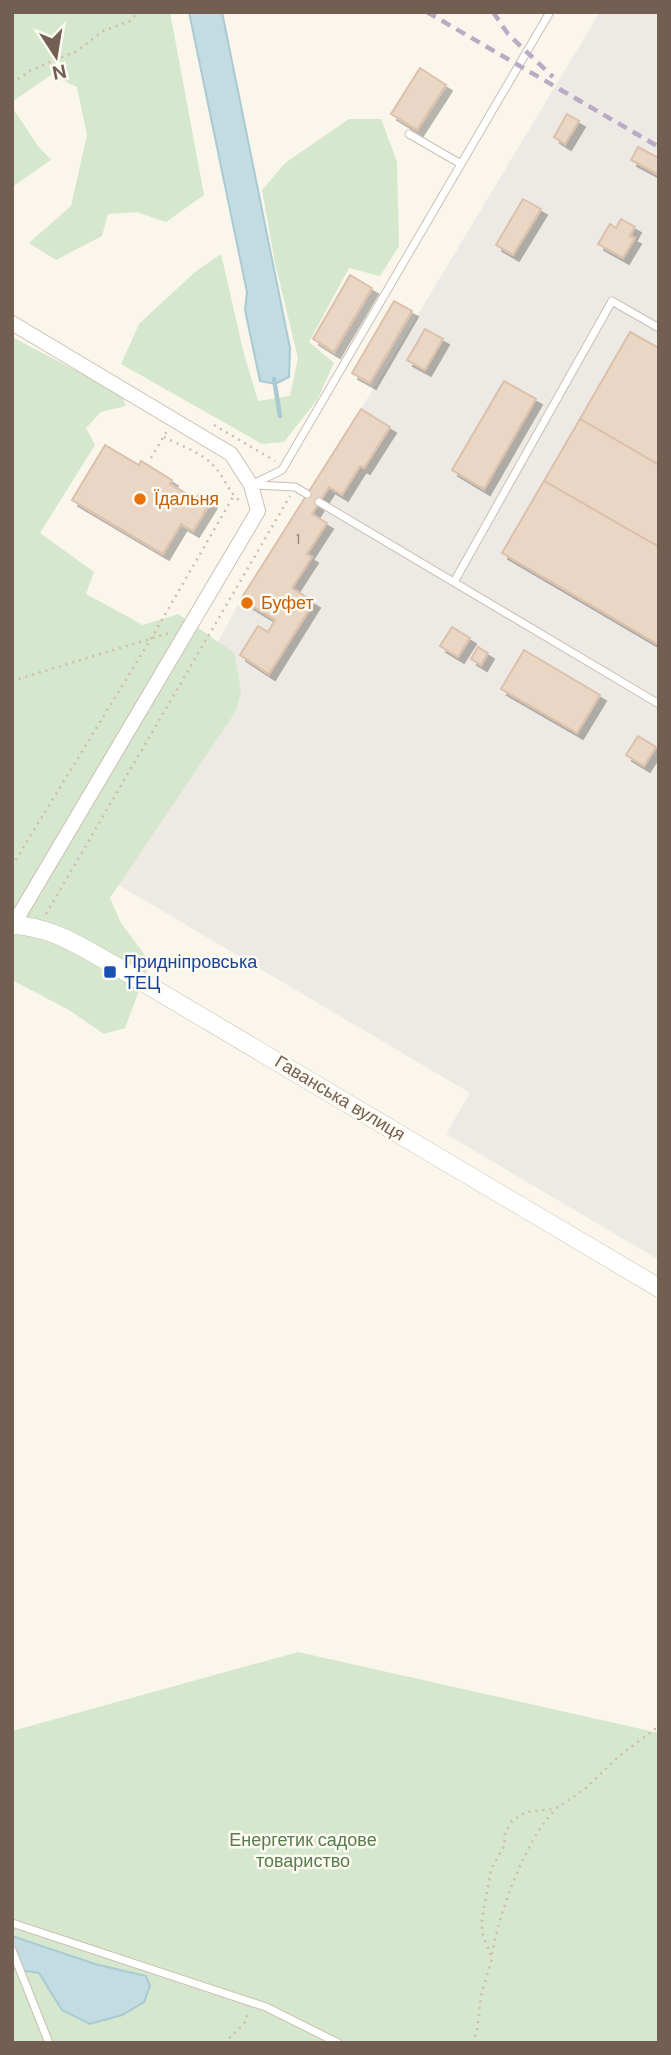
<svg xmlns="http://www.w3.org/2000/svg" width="671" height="2055" viewBox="0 0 671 2055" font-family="'DM Sans',sans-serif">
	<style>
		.industrial { fill: #ede9e4 }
		.green { fill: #d5e7cc }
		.water { fill: #c2dce2; stroke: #aacad3; stroke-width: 2 }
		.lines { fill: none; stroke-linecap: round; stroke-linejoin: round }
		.stream { stroke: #aacad3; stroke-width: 4.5 }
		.building { fill: #ead6c5; stroke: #ddc0a9; stroke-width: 2; filter: url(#shadow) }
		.service-casing { stroke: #ccbfb3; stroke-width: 9 }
		.minor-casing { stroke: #ccbfb3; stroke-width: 16 }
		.tertiary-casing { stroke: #ccbfb3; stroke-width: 19 }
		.path { stroke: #d2bcaa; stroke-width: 2.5; stroke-dasharray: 2 5; stroke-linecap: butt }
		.service { stroke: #fff; stroke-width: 7 }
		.minor { stroke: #fff; stroke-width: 14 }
		.tertiary { stroke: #fff; stroke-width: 18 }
		.rail { stroke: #baabc4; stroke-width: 4.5; stroke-dasharray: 10 7; stroke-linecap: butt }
		.food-dot { fill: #e8710a; stroke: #fdfaf2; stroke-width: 2.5 }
		.transit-dot { fill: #1a4fb4; stroke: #fdfaf2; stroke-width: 2.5 }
		.labels { text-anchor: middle; stroke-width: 5; stroke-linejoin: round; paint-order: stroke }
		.number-label { font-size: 14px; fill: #917d6f }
		.food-label { font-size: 18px; fill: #c56008; stroke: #fdfaf2; text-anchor: start }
		.transit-label { font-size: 18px; fill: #164399; stroke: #fdfaf2; text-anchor: start }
		.street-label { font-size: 18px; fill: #735f52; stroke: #fdfaf2 }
		.park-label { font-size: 18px; fill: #597c4e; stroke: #fdfaf2 }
	</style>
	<defs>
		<filter id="shadow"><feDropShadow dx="6" dy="6" stdDeviation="0" flood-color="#0004"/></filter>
	</defs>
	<rect width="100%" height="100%" fill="#faf6ec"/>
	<!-- industrial -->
	<path class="industrial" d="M600,12H659V1260L446,1134L470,1093L95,871L241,599L361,409Z"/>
	<!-- green -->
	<g class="green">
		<path d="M12,12H170L204,195L166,222L137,212L108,214L102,236L56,260L29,243L71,206L87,135L77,87L51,75L12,102Z"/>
		<path d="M12,107L38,146L51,160L12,187Z"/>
		<path d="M349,119H381L397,162L399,246L380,276L349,268L309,342L334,363L317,400L284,442L262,444L121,364L139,324L195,272L221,254L243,350L258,401L290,396L298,358L275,263L262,190L285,163Z"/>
		<path d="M12,337L96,381L119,388L126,406L101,412L86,428L95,445L40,533L94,572L86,594L143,625L178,614L234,653L241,691L236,711L110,898L121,923L150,962L125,1028L104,1034L69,1010L12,980Z"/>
		<path d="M298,1652L659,1733V2043H12V1731Z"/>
	</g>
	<!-- water -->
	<g class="water">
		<path d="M189,12H222L290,348L289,377L275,384L260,381L245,310L247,292Z"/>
		<path d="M12,1936L95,1964L146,1976L150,1986L144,2002L122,2015L90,2024L62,2010L39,1973L12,1969Z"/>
	</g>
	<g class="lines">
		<!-- stream -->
		<path class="stream" d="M274,379L280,416"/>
	</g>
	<!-- building -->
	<g class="building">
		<path d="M420,68L446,85L417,130L391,114Z"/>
		<path d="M567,114L579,121L565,144L554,137Z"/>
		<path d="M638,147L659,158V175L631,160Z"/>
		<path d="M523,199L541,209L513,255L496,245Z"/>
		<path d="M621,219L635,227L630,236L635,238L623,258L598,244L610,224L616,228Z"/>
		<path d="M350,275L372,288L334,352L313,339Z"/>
		<path d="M394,301L412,311L370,383L352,373Z"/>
		<path d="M425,329L443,339L425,370L407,360Z"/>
		<path d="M630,332L659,348V465L580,419Z"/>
		<path d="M504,381L536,399L484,489L452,470Z"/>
		<path d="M361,409L390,427L364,468L360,466L342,495L329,487L312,514L327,523L307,554L312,557L292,588L314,602L269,674L240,655L258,626L268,632L275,620L241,599Z"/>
		<path d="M580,419L659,465V547L544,481Z"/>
		<path d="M105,445L139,465L141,461L172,480L170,484L196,499L199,494L211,502L193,531L181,524L163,554L72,500Z"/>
		<path d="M544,481L659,547V645L502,553Z"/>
		<path d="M452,627L470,638L458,657L440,646Z"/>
		<path d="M478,647L488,653L481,665L471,659Z"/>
		<path d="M524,650L600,695L577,733L501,689Z"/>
		<path d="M638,736L656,747L644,766L626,755Z"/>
	</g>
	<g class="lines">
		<!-- service casing -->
		<g class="service-casing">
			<g id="service">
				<path d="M409,134L461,164"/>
				<path d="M251,485L282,470L550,12"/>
				<path d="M252,485L295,487L307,494"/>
				<path d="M319,502L659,704"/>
				<path d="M454,582L612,301L659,328"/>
				<path d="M12,1923L266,2007L338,2043"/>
				<path d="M12,1950L49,2043"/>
			</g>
		</g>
		<!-- minor casing -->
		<g class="minor-casing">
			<path id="minor" d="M12,323L231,454L251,485L258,511L12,927"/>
		</g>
		<!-- tertiary casing -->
		<g class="tertiary-casing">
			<path id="tertiary" d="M12,925C51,926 81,947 114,965L659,1288"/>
		</g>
		<!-- path -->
		<g class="path">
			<path d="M12,83L31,70L77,51L103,31L130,21L138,12"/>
			<path d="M214,425L275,461"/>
			<path d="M164,437C179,445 200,452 212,464C225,476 228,494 242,502"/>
			<path d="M151,458L167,431"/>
			<path d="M12,681L169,633"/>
			<path d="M12,866L152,637L233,497"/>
			<path d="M46,914L290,496"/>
			<path d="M492,1954C499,1913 525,1841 554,1811"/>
			<path d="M224,2043L244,2024L248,2012"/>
			<path d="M472,2043L477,2032L481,1996L492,1959L482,1932V1920L491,1869L504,1846L505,1833L512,1821L526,1812L555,1809L585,1789L619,1756L655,1729H659"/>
		</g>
		<!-- service -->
		<use href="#service" class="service"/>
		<!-- minor -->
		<use href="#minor" class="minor"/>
		<!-- tertiary -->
		<use href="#tertiary" class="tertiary"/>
		<!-- rail -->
		<g class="rail">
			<path d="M427,12L659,147"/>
			<path d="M493,12L508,34L553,77"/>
		</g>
	</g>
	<!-- markers -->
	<g class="food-dot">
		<circle cx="140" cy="499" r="7"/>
		<circle cx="247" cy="603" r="7"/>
	</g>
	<rect class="transit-dot" x="103" y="965" width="14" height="14" rx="3.5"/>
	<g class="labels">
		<!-- number labels -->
		<g class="number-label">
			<text x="298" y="544">1</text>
		</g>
		<!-- food labels -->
		<g class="food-label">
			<text x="154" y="505">Їдальня</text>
			<text x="261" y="609">Буфет</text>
		</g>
		<!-- transit labels -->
		<g class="transit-label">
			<text x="124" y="968">Придніпровська<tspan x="124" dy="21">ТЕЦ</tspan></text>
		</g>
		<!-- street labels -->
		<g class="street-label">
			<text transform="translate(340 1098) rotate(31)" y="6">Гаванська вулиця</text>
		</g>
		<!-- park labels -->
		<g class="park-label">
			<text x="303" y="1846">Енергетик садове<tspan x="303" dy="21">товариство</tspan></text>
		</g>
	</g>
	<!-- border -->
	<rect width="671" height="2055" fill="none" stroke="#735f52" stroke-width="28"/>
	<!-- north arrow -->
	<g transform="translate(56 56) rotate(168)" stroke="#fdfaf2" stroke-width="5" paint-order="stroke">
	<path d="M0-5L12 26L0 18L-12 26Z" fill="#735f52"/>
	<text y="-10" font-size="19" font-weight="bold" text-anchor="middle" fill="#735f52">N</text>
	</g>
</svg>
